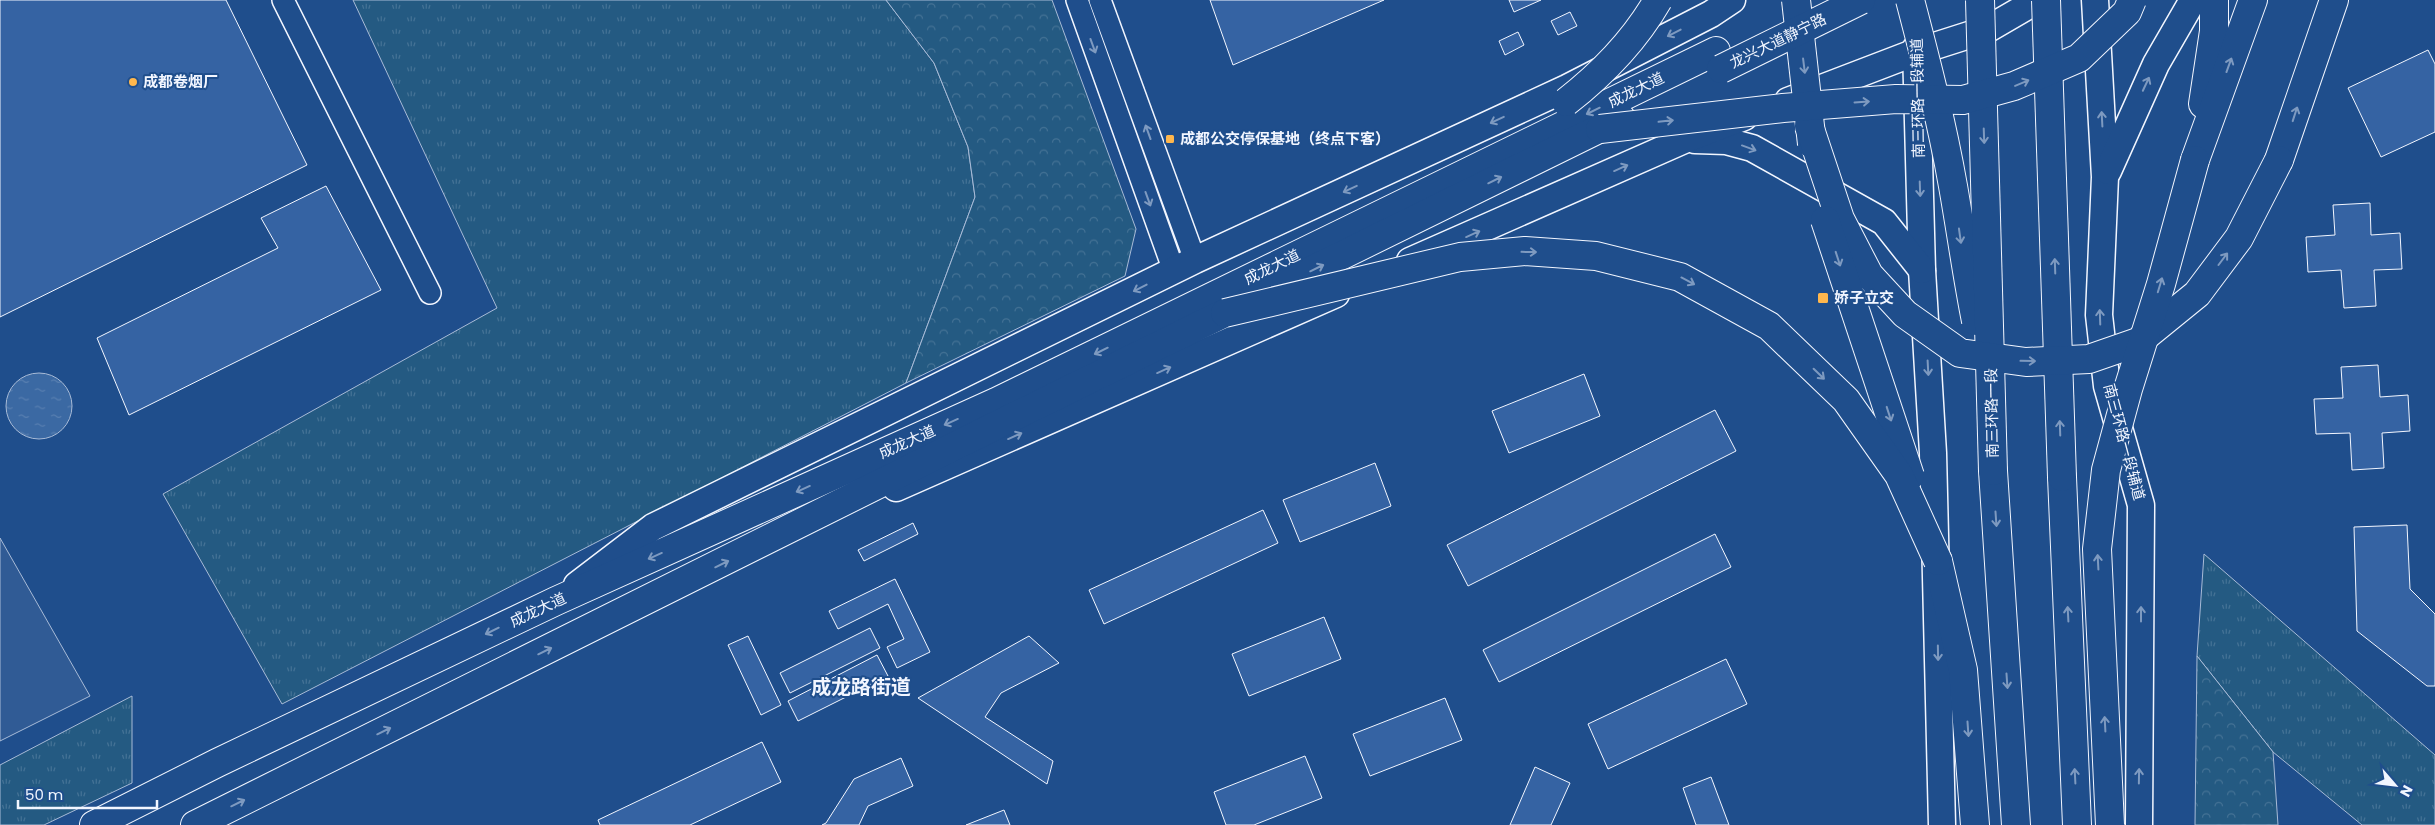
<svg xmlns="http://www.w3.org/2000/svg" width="2435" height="825" viewBox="0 0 2435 825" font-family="Poppins,'Noto Sans SC',sans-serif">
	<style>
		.grass { fill: url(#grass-tufts); stroke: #a8bbd7 }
		.forest { fill: url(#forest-crowns); stroke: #a8bbd7 }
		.parking { fill: #305b95; stroke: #a8bbd7 }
		.water { fill: url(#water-ripples); stroke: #a8bbd7 }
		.building { fill: #3563a3; stroke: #f2f6ff }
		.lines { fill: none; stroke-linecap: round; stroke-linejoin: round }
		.minor-casing { stroke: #f2f6ff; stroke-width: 24 }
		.major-casing { stroke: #f2f6ff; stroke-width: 29 }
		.highway-casing { stroke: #f2f6ff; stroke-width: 30 }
		.minor { stroke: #1f4e8c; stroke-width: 21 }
		.major { stroke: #1f4e8c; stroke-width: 26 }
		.highway { stroke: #1f4e8c; stroke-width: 28 }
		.highway-bridge-casing { stroke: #f2f6ff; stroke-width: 30; stroke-linecap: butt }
		.highway-bridge { stroke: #1f4e8c; stroke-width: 28 }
		.oneway { stroke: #7e9ac0 }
		.poi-dot { fill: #ffb74d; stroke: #1f4e8c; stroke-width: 2 }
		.labels { text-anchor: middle; stroke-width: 4; stroke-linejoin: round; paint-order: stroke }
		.street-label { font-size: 15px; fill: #f2f6ff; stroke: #1f4e8c }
		.poi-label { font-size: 15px; font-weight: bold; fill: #f2f6ff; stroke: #1f4e8c; text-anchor: start }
		.district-label { font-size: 20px; font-weight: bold; fill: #f2f6ff; stroke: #1f4e8c }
	</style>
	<defs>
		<pattern id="grass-tufts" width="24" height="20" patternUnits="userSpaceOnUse" patternTransform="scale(1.25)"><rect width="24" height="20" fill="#245a82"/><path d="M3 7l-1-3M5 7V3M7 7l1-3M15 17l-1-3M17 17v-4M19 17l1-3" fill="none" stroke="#447295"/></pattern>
		<pattern id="forest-crowns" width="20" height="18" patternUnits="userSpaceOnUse" patternTransform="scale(1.25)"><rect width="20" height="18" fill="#245a82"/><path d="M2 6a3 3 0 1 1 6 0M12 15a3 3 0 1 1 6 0" fill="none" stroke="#447295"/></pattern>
		<pattern id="water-ripples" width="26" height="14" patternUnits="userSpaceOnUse" patternTransform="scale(1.25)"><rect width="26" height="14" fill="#3b69a3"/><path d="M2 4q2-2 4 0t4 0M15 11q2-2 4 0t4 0" fill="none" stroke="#587fb1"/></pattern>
	</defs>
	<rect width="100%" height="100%" fill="#1f4e8c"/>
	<!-- grass -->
	<g class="grass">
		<path d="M353,0H886L934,63L968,147L975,197L906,383L282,704L163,494L497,308Z"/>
		<path d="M2204,554L2435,755V825H2362L2273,752L2197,656Z"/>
		<path d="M132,696V783L44,825H0V765Z"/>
	</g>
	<!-- forest -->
	<g class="forest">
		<path d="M886,0H1052L1136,229L1125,276L906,383L975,197L968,147L934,63Z"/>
		<path d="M2197,656L2273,752L2278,825H2195Z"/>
	</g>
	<!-- parking -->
	<path class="parking" d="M0,538L90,696L0,741Z"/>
	<!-- water -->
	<circle class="water" cx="39" cy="406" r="33"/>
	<!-- building -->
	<g class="building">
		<path d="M0,0H226L307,165L0,317Z"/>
		<path d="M1210,0H1384L1233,65Z"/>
		<path d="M1509,0H1541L1514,12Z"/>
		<path d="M1570,12L1577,26L1558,35L1551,21Z"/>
		<path d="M1518,32L1524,45L1505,55L1499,41Z"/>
		<path d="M2428,50L2435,64V132L2381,157L2348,88Z"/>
		<path d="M326,186L381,290L129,415L97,338L278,248L261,218Z"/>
		<path d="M2370,203L2371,235L2400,233L2402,269L2374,270L2376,306L2344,308L2341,270L2308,272L2306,237L2335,235L2333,205Z"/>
		<path d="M2378,365L2380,397L2408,395L2410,431L2382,433L2384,468L2352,470L2350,433L2316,434L2314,399L2343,398L2341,367Z"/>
		<path d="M1584,374L1600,416L1509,453L1492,411Z"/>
		<path d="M1715,410L1736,451L1468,586L1447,545Z"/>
		<path d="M1375,463L1391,506L1300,542L1283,500Z"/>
		<path d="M1263,510L1278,543L1104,624L1089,590Z"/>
		<path d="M913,523L918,534L864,561L858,550Z"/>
		<path d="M2407,525L2410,589L2435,614V686H2427L2357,631L2354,527Z"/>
		<path d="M1715,534L1731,567L1499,682L1483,650Z"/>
		<path d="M895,579L930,652L897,668L887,647L904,639L888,604L838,629L829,611Z"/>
		<path d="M1324,617L1341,659L1249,696L1232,654Z"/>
		<path d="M870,628L880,648L790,693L780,673Z"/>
		<path d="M748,636L781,705L761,715L728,645Z"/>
		<path d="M1029,636L1059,663L1001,693L985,717L1053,761L1047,784L918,698Z"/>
		<path d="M877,655L888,676L798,721L788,701Z"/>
		<path d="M1726,659L1747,704L1608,769L1588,724Z"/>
		<path d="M1445,698L1462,740L1370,776L1353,734Z"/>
		<path d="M762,742L781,782L690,825H600L598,820Z"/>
		<path d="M1305,756L1322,798L1254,825H1226L1214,792Z"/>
		<path d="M901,758L913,786L868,806L859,825H822L826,823L854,779Z"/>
		<path d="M1535,767L1570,783L1551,825H1510Z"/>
		<path d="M1711,777L1729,825H1696L1683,788Z"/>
		<path d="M1004,810L1010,825H966Z"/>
	</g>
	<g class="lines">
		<!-- minor casing -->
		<g class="minor-casing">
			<g id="minor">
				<path d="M283,0L430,293"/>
				<path d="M1077,0L1174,271"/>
				<path d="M1100,0L1195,260"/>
			</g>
		</g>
		<!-- major casing -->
		<g class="major-casing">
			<g id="major">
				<path d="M2095,0L2105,177L2099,315L2107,386L2141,505L2139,825"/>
				<path d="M1916,48L1922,270L1933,453L1942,825"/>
				<path d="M1788,101L1916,52L1988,29L2038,0"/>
				<path d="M1695,140L1726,141L1752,148L1884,222L1922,270"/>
				<path d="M2108,171L2156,64L2193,0"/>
				<path d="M1410,261L1684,140L1744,117"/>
				<path d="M896,488L1336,294"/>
				<path d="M577,585L653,527L1195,260L1567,88L1711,14L1732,0"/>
			</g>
		</g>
		<!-- highway casing -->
		<g class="highway-casing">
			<g id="highway">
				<path d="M2203,104L2214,31V0"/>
				<path d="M2195,160L2253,0"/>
				<path d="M2279,160L2334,0"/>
				<path d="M1993,471L2016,825"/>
				<path d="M2062,477L2077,825"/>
				<path d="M1938,561L1963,670L1975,825"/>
				<path d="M94,825L217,763L556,601L996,402L1716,51"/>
				<path d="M195,825L1007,420L1621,118"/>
			</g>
		</g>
		<!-- minor -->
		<use href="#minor" class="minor"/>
		<!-- major -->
		<use href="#major" class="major"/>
		<!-- highway -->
		<use href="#highway" class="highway"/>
		<!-- highway-bridge casing -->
		<g class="highway-bridge-casing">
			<g id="highway-bridge">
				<path d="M1796,0L1812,144"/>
				<path d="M1910,0C1926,61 1942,123 1953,186C1961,231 1967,276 1976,321"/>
				<path d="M1980,0L1993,471"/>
				<path d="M2046,0L2062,477"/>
				<path d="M1721,69L1861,0"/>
				<path d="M1566,102C1602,74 1635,40 1658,0"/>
				<path d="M1809,126L1840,219L1869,275L1905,314L1960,353L2026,362L2089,359L2138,342L2197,294L2239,238L2279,160"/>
				<path d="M1600,129L1783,108L1896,99L1963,100L2014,86L2079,58L2127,12L2132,0"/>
				<path d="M1825,220L1910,476"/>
				<path d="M1225,313L1460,257L1525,251L1596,256L1680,277L1769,326L1846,400L1899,475L1938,561"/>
				<path d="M2110,825L2097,549L2106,470L2128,389L2161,284L2195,160"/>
			</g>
		</g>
		<!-- highway-bridge -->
		<use href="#highway-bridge" class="highway-bridge"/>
	</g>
	<!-- one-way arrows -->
	<defs><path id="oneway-shaft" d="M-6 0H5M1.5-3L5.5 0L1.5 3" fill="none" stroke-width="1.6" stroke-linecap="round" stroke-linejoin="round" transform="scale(1.25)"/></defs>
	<g class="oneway">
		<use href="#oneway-shaft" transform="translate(1674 33) rotate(153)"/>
		<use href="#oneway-shaft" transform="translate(1093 46) rotate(70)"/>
		<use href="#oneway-shaft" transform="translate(2229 65) rotate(-70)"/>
		<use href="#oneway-shaft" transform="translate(1804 66) rotate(83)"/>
		<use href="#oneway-shaft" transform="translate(2022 83) rotate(-23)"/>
		<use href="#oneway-shaft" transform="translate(2146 84) rotate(-65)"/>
		<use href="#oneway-shaft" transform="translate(1862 102) rotate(-4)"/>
		<use href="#oneway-shaft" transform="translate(1593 111) rotate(154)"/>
		<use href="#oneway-shaft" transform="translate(2295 114) rotate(-72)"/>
		<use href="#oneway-shaft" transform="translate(2102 119) rotate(-93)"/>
		<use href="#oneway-shaft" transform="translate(1497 120) rotate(155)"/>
		<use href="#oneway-shaft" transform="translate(1666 121) rotate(-6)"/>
		<use href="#oneway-shaft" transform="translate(1148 132) rotate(-110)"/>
		<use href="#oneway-shaft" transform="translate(1984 136) rotate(88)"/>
		<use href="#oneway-shaft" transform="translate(1749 148) rotate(20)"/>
		<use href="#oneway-shaft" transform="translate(1621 168) rotate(-24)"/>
		<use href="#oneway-shaft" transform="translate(1495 180) rotate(-26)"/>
		<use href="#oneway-shaft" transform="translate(1350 189) rotate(155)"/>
		<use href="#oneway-shaft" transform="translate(1920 189) rotate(88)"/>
		<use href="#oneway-shaft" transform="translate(1148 199) rotate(70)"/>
		<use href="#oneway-shaft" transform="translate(1473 234) rotate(-24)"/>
		<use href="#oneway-shaft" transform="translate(1960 236) rotate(82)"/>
		<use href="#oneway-shaft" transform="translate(1529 252) rotate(1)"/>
		<use href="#oneway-shaft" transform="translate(1838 259) rotate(72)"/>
		<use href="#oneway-shaft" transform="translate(2223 259) rotate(-53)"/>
		<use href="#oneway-shaft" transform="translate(2055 266) rotate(-92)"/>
		<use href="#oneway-shaft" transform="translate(1317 268) rotate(-26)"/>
		<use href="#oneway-shaft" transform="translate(1688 281) rotate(28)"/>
		<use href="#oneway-shaft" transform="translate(2160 285) rotate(-73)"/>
		<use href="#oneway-shaft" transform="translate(1140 288) rotate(153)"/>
		<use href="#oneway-shaft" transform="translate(2100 317) rotate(-92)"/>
		<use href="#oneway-shaft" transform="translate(1101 351) rotate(154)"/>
		<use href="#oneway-shaft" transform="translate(2028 361) rotate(1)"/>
		<use href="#oneway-shaft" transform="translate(1928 368) rotate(87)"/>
		<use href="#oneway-shaft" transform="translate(1164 370) rotate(-24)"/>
		<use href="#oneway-shaft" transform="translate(1819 374) rotate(44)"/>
		<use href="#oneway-shaft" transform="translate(1889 414) rotate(72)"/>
		<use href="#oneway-shaft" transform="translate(951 422) rotate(156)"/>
		<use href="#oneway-shaft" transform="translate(2060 428) rotate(-92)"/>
		<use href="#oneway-shaft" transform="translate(1015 436) rotate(-24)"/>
		<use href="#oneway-shaft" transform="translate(803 489) rotate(156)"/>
		<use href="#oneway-shaft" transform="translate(1996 519) rotate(86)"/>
		<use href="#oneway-shaft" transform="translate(655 556) rotate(156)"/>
		<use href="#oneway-shaft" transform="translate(2098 562) rotate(-93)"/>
		<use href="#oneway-shaft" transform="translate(722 564) rotate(-26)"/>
		<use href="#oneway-shaft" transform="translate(2068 614) rotate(-93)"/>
		<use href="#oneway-shaft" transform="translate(2141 614) rotate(-90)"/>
		<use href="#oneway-shaft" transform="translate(492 631) rotate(154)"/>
		<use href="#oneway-shaft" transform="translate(545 651) rotate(-26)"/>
		<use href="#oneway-shaft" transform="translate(1938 653) rotate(89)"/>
		<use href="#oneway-shaft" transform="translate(2007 681) rotate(86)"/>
		<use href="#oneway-shaft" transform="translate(2105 724) rotate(-93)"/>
		<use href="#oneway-shaft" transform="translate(1968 729) rotate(86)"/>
		<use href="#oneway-shaft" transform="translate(384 731) rotate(-26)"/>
		<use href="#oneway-shaft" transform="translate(2075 776) rotate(-93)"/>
		<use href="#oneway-shaft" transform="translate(2139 776) rotate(-89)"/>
		<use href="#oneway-shaft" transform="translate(238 803) rotate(-26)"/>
	</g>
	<!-- markers -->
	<g class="poi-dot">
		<circle cx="133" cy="82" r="5"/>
		<rect x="1165" y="134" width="10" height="10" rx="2.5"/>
		<rect x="1817" y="292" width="12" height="12" rx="2.5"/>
	</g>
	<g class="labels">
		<!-- street labels -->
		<g class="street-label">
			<text transform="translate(1778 41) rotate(-26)" y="5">龙兴大道静宁路</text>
			<text transform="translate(1636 90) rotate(-26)" y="5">成龙大道</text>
			<text transform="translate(1918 98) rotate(-91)" y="5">南三环路一段辅道</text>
			<text transform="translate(1272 267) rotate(-26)" y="5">成龙大道</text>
			<text transform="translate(1992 413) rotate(-91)" y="5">南三环路一段</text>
			<text transform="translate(907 442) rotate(-24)" y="5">成龙大道</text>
			<text transform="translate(2124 442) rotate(75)" y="5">南三环路一段辅道</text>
			<text transform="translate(538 610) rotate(-25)" y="5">成龙大道</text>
		</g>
		<!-- poi labels -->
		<g class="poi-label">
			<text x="143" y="87">成都卷烟厂</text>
			<text x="1180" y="144">成都公交停保基地（终点下客）</text>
			<text x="1834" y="303">娇子立交</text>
		</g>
		<!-- district labels -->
		<g class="district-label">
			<text x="861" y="694">成龙路街道</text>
		</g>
	</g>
	<!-- north arrow -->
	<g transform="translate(2395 785) rotate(118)" stroke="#1f4e8c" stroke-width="4" paint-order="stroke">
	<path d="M0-4L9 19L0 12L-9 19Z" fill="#f2f6ff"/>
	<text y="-8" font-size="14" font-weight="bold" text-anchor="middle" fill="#f2f6ff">N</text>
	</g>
	<!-- scale -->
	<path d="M18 800v8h139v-8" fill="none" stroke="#f2f6ff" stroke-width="2.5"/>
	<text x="25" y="800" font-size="15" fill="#f2f6ff" stroke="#1f4e8c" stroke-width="4" paint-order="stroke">50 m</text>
</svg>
